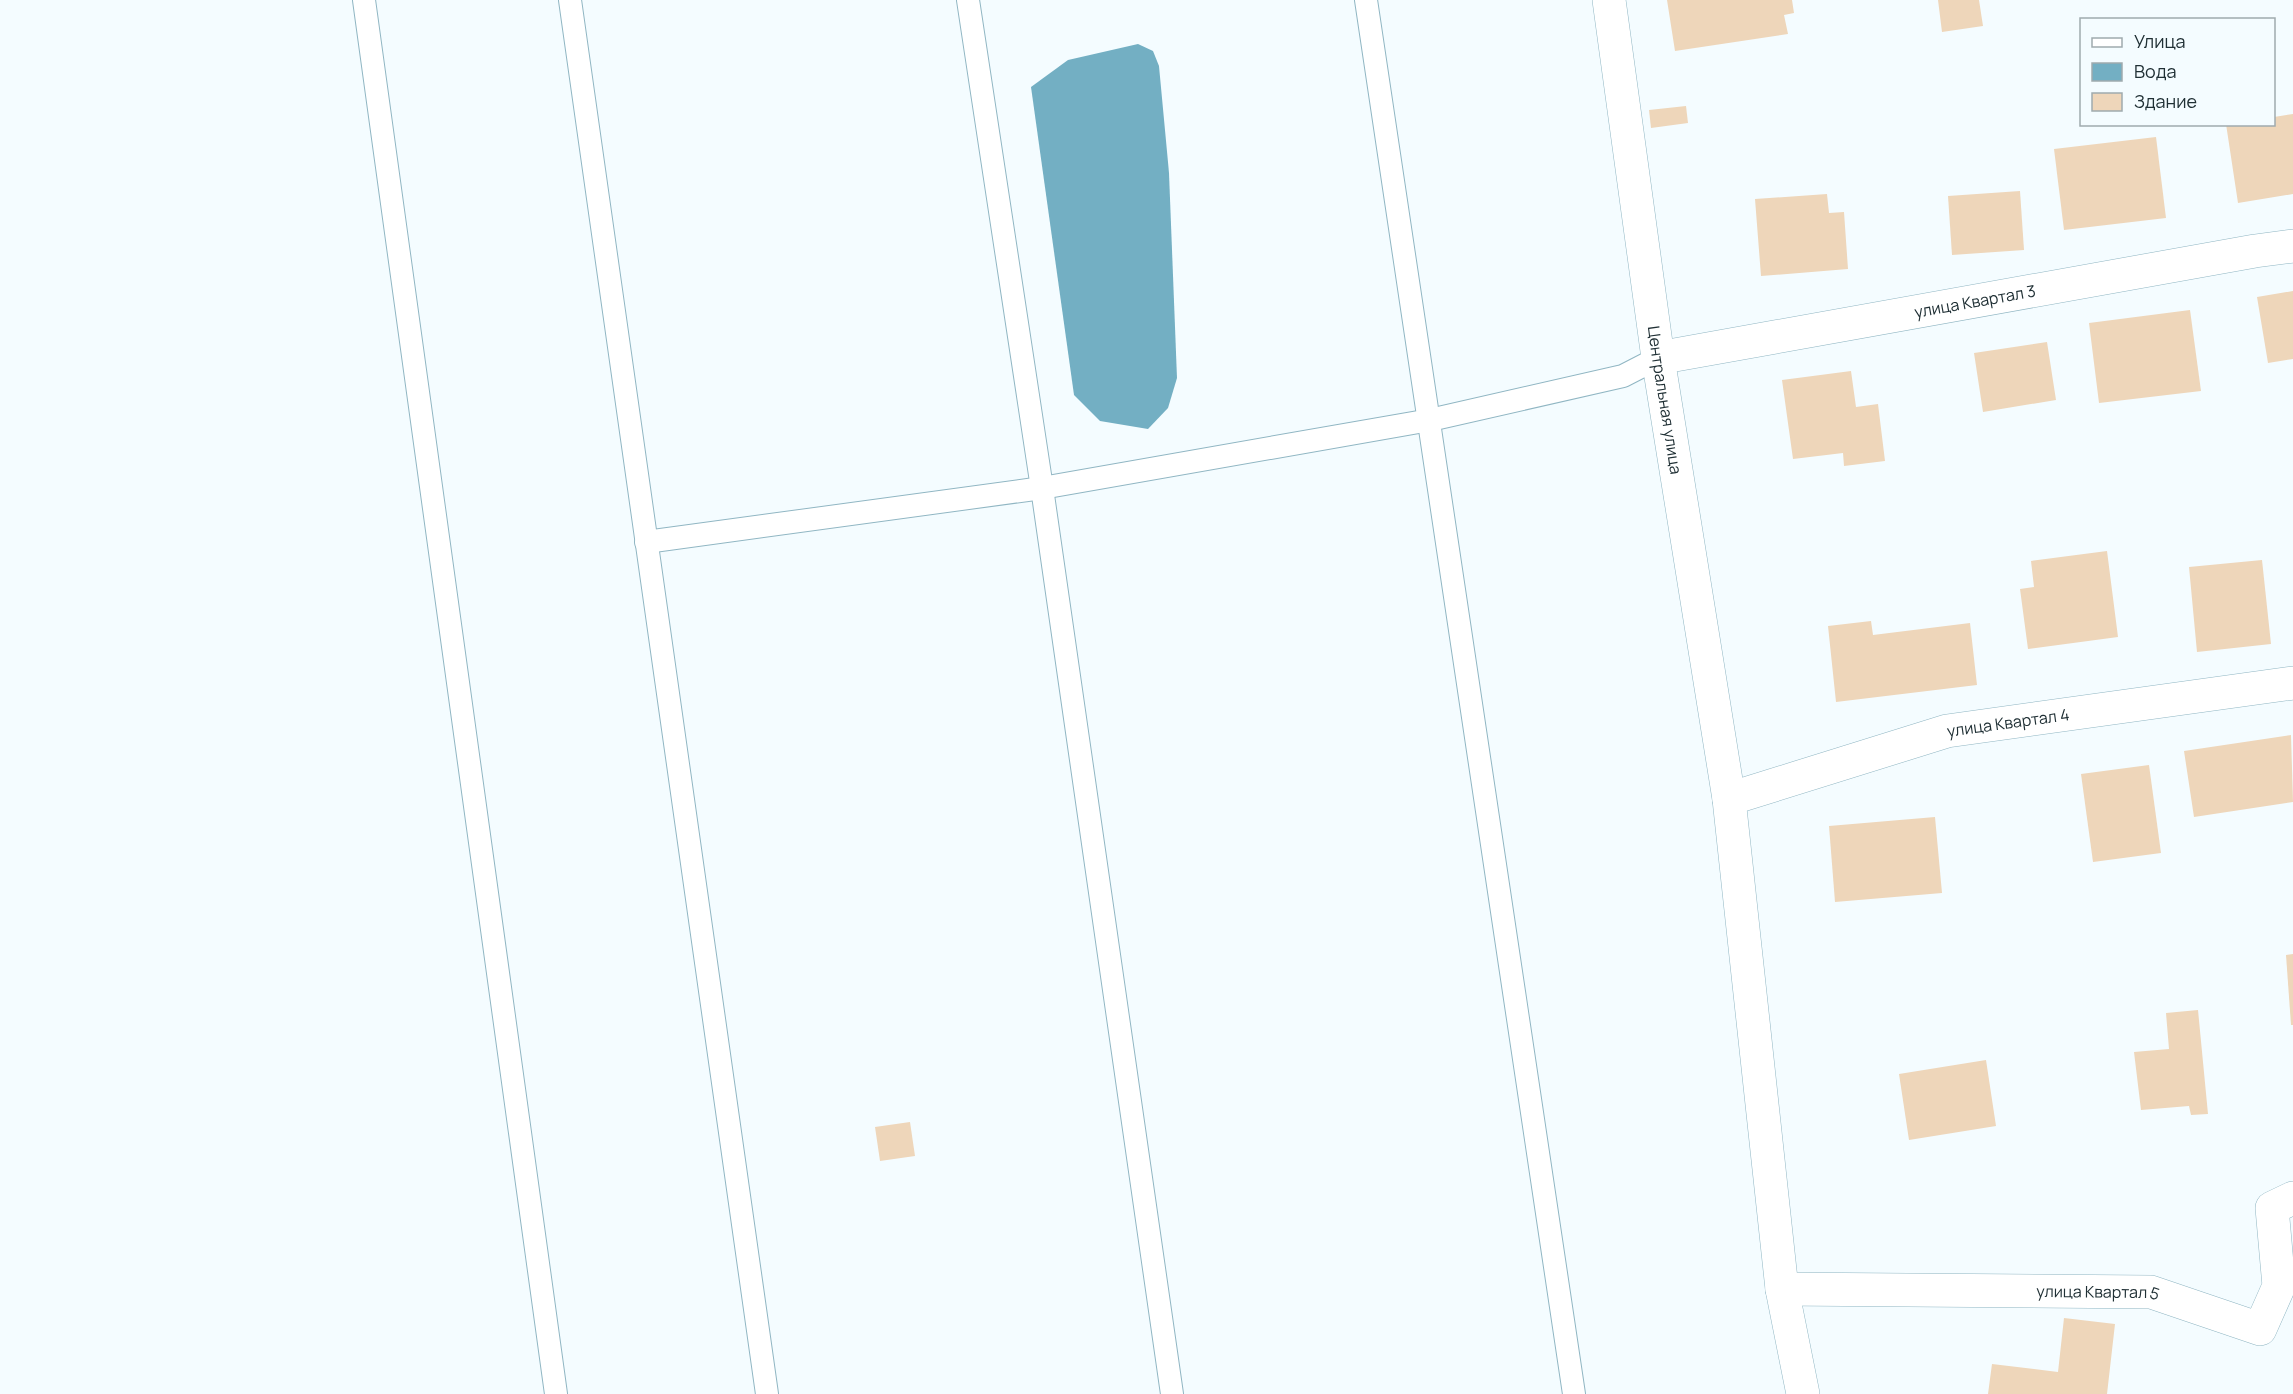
<svg xmlns="http://www.w3.org/2000/svg" width="2293" height="1394" viewBox="0 0 2293 1394" font-family="Manrope,sans-serif">
	<style>
		.water { fill: #73afc3 }
		.building { fill: #eed6ba }
		.lines { fill: none; stroke-linecap: round; stroke-linejoin: round }
		.service-casing { stroke: #90b6c3; stroke-width: 24 }
		.minor-casing { stroke: #90b6c3; stroke-width: 34 }
		.service { stroke: #fff; stroke-width: 22 }
		.minor { stroke: #fff; stroke-width: 33 }
		.labels { text-anchor: middle; stroke-width: 5; stroke-linejoin: round; paint-order: stroke }
		.street-label { font-size: 16px; fill: #203035; stroke: #f4fcff }
	</style>
	<rect width="100%" height="100%" fill="#f4fcff"/>
	<!-- water -->
	<path class="water" d="M1138,44L1153,51L1159,66L1169,173L1177,378L1168,408L1148,429L1100,421L1074,395L1031,87L1068,60Z"/>
	<!-- building -->
	<g class="building">
		<path d="M1667,0H1792L1794,13L1784,15L1788,34L1675,51Z"/>
		<path d="M1938,0H1979L1983,26L1942,32Z"/>
		<path d="M1686,106L1688,123L1651,128L1649,110Z"/>
		<path d="M2293,114V194L2238,203L2226,124H2274V117Z"/>
		<path d="M2156,137L2166,218L2064,230L2054,149Z"/>
		<path d="M2020,191L2024,250L1952,255L1948,196Z"/>
		<path d="M1827,194L1829,213L1844,212L1848,269L1761,276L1755,199Z"/>
		<path d="M2293,291V359L2268,363L2257,297Z"/>
		<path d="M2190,310L2201,391L2099,403L2089,323Z"/>
		<path d="M2047,342L2056,400L1983,412L1974,353Z"/>
		<path d="M1851,371L1856,407L1878,404L1885,461L1844,466L1843,453L1793,459L1782,380Z"/>
		<path d="M2107,551L2118,637L2028,649L2020,589L2034,587L2031,561Z"/>
		<path d="M2262,560L2271,644L2197,652L2189,567Z"/>
		<path d="M1871,621L1873,635L1970,623L1977,685L1836,702L1828,626Z"/>
		<path d="M2291,735L2293,802L2194,817L2184,751Z"/>
		<path d="M2149,765L2161,853L2093,862L2081,774Z"/>
		<path d="M1935,817L1942,893L1835,902L1829,826Z"/>
		<path d="M2293,954V1025H2291L2286,955Z"/>
		<path d="M2198,1010L2208,1114L2191,1115L2189,1106L2141,1110L2134,1052L2169,1049L2166,1013Z"/>
		<path d="M1986,1060L1996,1126L1909,1140L1899,1074Z"/>
		<path d="M910,1122L915,1156L880,1161L875,1127Z"/>
		<path d="M2064,1318L2115,1324L2107,1394H1988L1992,1364L2058,1372Z"/>
	</g>
	<g class="lines">
		<!-- service casing -->
		<g class="service-casing">
			<g id="service">
				<path d="M364,0L556,1394"/>
				<path d="M570,0L767,1394"/>
				<path d="M968,0L1042,488L1172,1394"/>
				<path d="M1366,0L1574,1394"/>
				<path d="M646,542L1042,488L1430,420L1623,376L1658,358"/>
			</g>
		</g>
		<!-- minor casing -->
		<g class="minor-casing">
			<g id="minor">
				<path id="s1" d="M1609,0L1658,358L1729,799L1782,1289L1803,1394"/>
				<path id="s2" d="M1658,358L2255,251L2293,246"/>
				<path id="s3" d="M1729,799L1947,731L2293,683"/>
				<path id="s4" d="M1782,1289L2151,1292L2260,1329L2279,1286L2272,1208L2293,1198"/>
			</g>
		</g>
		<!-- service -->
		<use href="#service" class="service"/>
		<!-- minor -->
		<use href="#minor" class="minor"/>
	</g>
	<g class="labels">
		<!-- street labels -->
		<g class="street-label">
			<text dy="6" stroke="none"><textPath href="#s2" startOffset="322">улица Квартал 3</textPath></text>
			<text dy="6" stroke="none"><textPath href="#s1" startOffset="404">Центральная улица</textPath></text>
			<text dy="6" stroke="none"><textPath href="#s3" startOffset="290">улица Квартал 4</textPath></text>
			<text dy="6" stroke="none"><textPath href="#s4" startOffset="316">улица Квартал 5</textPath></text>
		</g>
	</g>
	<!-- legend -->
	<rect x="2080" y="18" width="195" height="108" fill="#f4fcff" stroke="#9faaae" stroke-width="1.5"/>
	<rect x="2092" y="38" width="30" height="9" fill="#ffffff" stroke="#9faaae" stroke-width="1.5"/>
	<text x="2134" y="48" font-size="18" fill="#203035">Улица</text>
	<rect x="2092" y="63" width="30" height="18" fill="#73afc3" stroke="#9faaae" stroke-width="1.5"/>
	<text x="2134" y="78" font-size="18" fill="#203035">Вода</text>
	<rect x="2092" y="93" width="30" height="18" fill="#eed6ba" stroke="#9faaae" stroke-width="1.5"/>
	<text x="2134" y="108" font-size="18" fill="#203035">Здание</text>
</svg>
